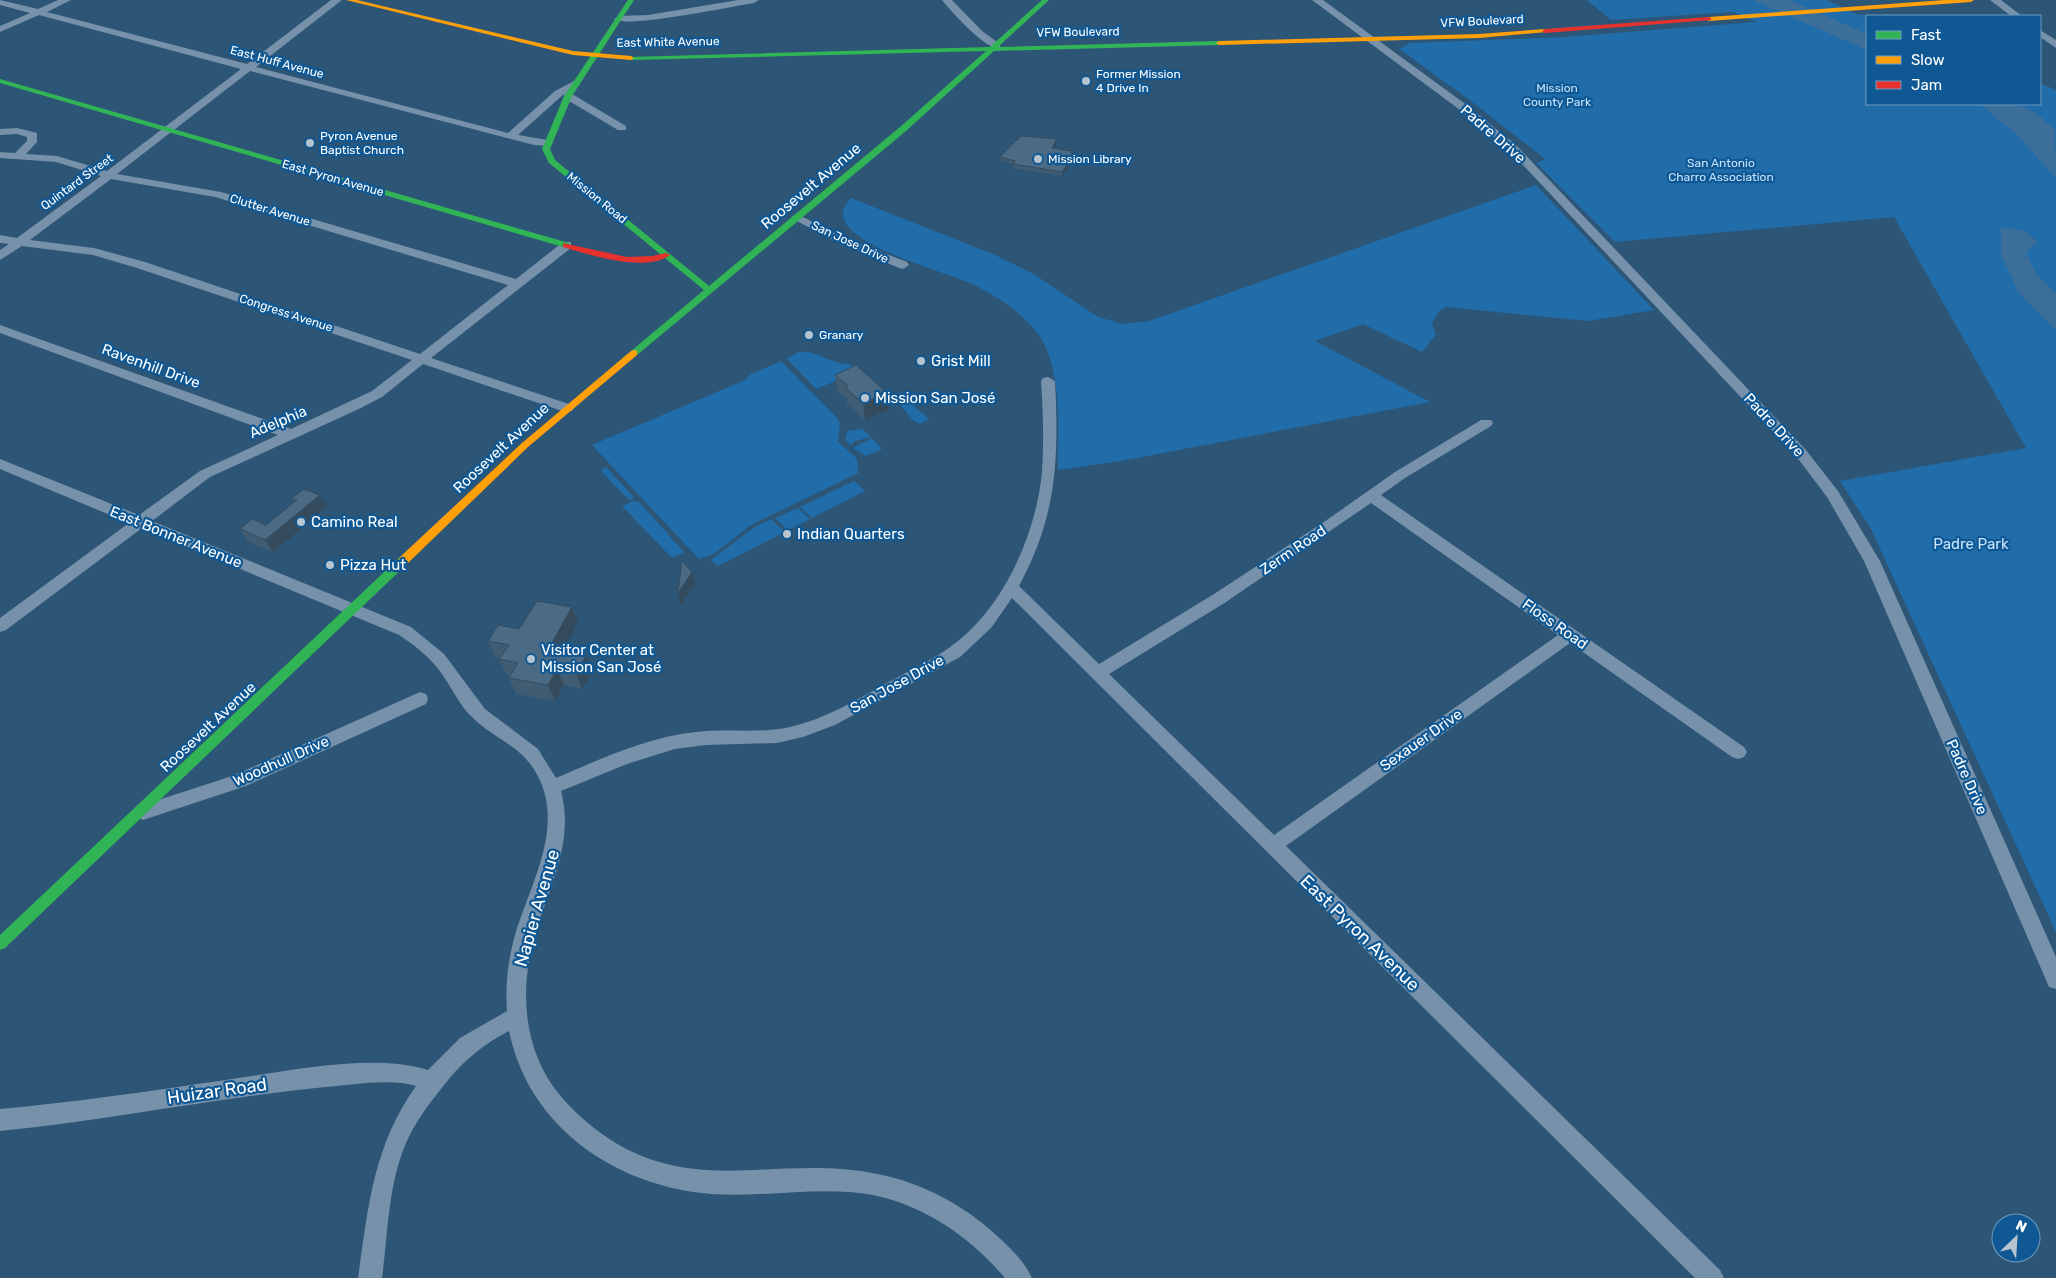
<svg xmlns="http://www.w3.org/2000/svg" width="2056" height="1278" viewBox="0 0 2056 1278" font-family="Rubik,sans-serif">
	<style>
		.green { fill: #206daa }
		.water { fill: #3b6e99 }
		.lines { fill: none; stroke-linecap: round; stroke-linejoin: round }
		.street { fill: #7691a9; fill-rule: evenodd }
		.fast { fill: #30b455; fill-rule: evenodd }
		.slow { fill: #ff9f0a; fill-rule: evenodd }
		.jam { fill: #e5322d; fill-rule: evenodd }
		.wall { fill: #405c72 }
		.shaded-wall { fill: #344b5d }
		.building { fill: #4b6b85; stroke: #344b5d }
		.poi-dot { fill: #b6c4cf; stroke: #0f5894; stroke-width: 2 }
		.labels { text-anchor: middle; stroke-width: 4.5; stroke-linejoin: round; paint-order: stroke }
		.far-street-label { font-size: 12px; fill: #fff; stroke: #0f5894 }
		.far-poi-label { font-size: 12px; fill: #fff; stroke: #0f5894; text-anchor: start }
		.far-park-label { font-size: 12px; fill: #c5e5fe; stroke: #0f5894 }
		.street-label { font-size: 15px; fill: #fff; stroke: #0f5894 }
		.poi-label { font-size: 15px; fill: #fff; stroke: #0f5894; text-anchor: start }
		.park-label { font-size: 15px; fill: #c5e5fe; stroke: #0f5894 }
		.near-street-label { font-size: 18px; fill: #fff; stroke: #0f5894 }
	</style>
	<rect width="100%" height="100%" fill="#2d5576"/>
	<!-- green -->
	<g class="green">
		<path d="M1587,0H1827L1856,14L1882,16H1867V104H2040V83L2056,90V932L1870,527L1840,481L2026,448L1894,217L1615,242L1536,163L1545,159L1467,98L1399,49L1410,43L1563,37L1756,22L1733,12L1611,20Z"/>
		<path d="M1536,185L1654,310L1588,321L1446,307C1438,311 1436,316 1432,324L1436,334L1422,352L1363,324L1315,341L1430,402L1121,461L1058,470C1057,428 1063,381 1043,342C1030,317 996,295 970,283C943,271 847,247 843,215C842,208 847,204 851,198L995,255L1032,273L1098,317L1123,324L1149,321Z"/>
		<path d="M798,352C813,350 823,358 836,362C847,365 853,363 862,370L816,389L787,359Z"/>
		<path d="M781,361L838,419L840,424L838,441L857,459L858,473L751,525L715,553L699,559L592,445L745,380L751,374Z"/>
		<path d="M898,393L929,419L920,424L913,420L897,401Z"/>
		<path d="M863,429L871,437L855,441L851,445L845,440L847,431Z"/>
		<path d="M872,438L882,449L866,456L853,448Z"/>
		<path d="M606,467L633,496V499L629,500L601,471Z"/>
		<path d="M854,481L865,491L812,518L800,507Z"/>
		<path d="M633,501L639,502L684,552L672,558L622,506Z"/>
		<path d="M798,508L810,519L788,530L775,518Z"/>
		<path d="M771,519L785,532L718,566L711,560L752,529Z"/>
	</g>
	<!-- water -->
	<g class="water">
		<path d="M1752,0H1790L1867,34V50Z"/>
		<path d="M1979,104C2021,104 2022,101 2055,129L2056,178L2015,133Z"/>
		<path d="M2001,227L2025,231L2038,242L2026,252L2036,274L2056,294V331L2018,292L2001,254Z"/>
	</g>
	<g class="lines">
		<!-- street -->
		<g class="street">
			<path d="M0,0L38,9L58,0H71L47,12L247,64L331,0H342L256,67L508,133L555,91L576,80L580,81V85L565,94H572L626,126V130H618L564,98V94L518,135L548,140L553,143L548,146L534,145L250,71L117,174L221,192L516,279L563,242H571V248L431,358L572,405L574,408L572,411H562L423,364L382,397L361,408L210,477L152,521L411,627L444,654L485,709L538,749L556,778C601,759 647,737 696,732C727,728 760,734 790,727C825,719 856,700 887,683C911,670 937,658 958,641C1006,602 1036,533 1042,472C1044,442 1043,411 1041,381L1043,378L1048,377L1055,381C1059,459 1057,516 1019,586L1099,664L1214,594L1324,522L1395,472L1481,420H1491L1493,423L1491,426L1405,478L1381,495L1744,747L1747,752L1744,757L1738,759L1732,757L1570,643L1286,846L1720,1270L1724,1278H1695L1012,598L991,628L960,657L835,725L803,737L777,743L706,745L675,749L627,764L561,791C575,843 548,888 535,936C523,976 522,1022 539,1061C549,1086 569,1107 589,1124C684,1202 768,1154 872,1173C914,1180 955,1200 987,1227C1003,1241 1023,1258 1032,1278H1005C971,1238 926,1206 873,1195C819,1185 765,1198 711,1194C616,1186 529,1128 509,1031C481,1045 460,1064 441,1089C427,1106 415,1123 406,1143C388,1185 388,1234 382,1278H358C368,1208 373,1146 416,1086C391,1078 350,1085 325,1087C216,1098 109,1120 0,1131V1109C76,1102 150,1091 226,1080C282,1072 375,1052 428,1070L460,1038L507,1011C505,985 508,960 515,935C531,881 570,819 531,765C516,744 489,735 472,717C460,706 453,690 444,677C432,659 417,647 399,635L142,528L6,630L0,632V618L129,523L0,469V459L139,515L200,471L278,435L0,333V325L291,429L372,391L412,360L137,268L93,255L22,246L0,260V250L9,244L0,243V235L17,238L101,176L56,162L0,158V152L15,153L27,141V137L17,134L0,135V129L17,128L37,133V142L26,154L57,156L107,171L241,69L39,15L0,32V26L30,13L0,5ZM111,179L215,197L508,285L420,354L145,262L94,248L30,240ZM1371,503L1558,635L1274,835L1109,674L1226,602Z"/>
			<path d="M738,0H759L754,3C733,6 626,29 614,19L619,16L648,15Z"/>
			<path d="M942,0H952L982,31L1000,44V48C986,51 952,12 942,0Z"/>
			<path d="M1312,0H1323L1464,103L1516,145L1806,450L1838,491L1880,561L2056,957V989L2049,987L2046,980L1864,561L1827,497L1796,456L1508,149L1456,107Z"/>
			<path d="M1990,0H2001L2022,16H2011Z"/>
			<path d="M2040,30L2056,40V48L2040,37Z"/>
			<path d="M797,214L841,236L907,262L909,265L903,269L899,268L833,240L793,219L791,217Z"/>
			<path d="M420,692L426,694L428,699L426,704L246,786L143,820L137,817L134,812L137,807L235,775Z"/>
		</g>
		<!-- fast -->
		<g class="fast">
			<path d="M628,0H634L572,96L550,149L555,160L709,286L900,127L986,51L631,60L629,59V57L990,47L1042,0H1049L998,47L1219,41L1222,43L1219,45L994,51L906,131L637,355H631V351L704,290L549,163L542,149L564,96Z"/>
			<path d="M0,79L569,243L570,245L563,247L0,83Z"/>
			<path d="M404,556L409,560L408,563L5,948L0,950V935L400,557Z"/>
		</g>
		<!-- slow -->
		<g class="slow">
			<path d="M346,0H357L573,51L631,56L634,58L631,60L573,55Z"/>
			<path d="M1945,0H1974L1971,2L1709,21L1706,19L1709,17Z"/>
			<path d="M1545,29L1548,31L1547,32L1479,38L1219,45L1216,43L1219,41L1479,34Z"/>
			<path d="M634,350L637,351V355L528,447L408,563H400L399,560L400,557L522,443L631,351Z"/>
		</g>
		<!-- jam -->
		<g class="jam">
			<path d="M1709,17L1711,18V20L1545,33L1542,31L1545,29Z"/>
			<path d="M563,243L627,257L652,256L666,253L670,255C646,273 590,255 563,247Z"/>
		</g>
	</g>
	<!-- wall -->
	<g class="wall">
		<path d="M1057,143L1054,148L1072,151V153L1075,157L1062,176L1013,168V164L1000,161V157Z"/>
		<path d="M835,375L887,393L889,409L865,420L847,404V399L837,391Z"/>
		<path d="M320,495L327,507L273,552L247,541L240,529L266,525L294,503L291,499Z"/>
		<path d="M572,607L578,623L562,652L586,656L592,672L582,689L564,685L555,701L516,694L509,678L510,676L507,675L499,659L500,658L495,657L488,641Z"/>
	</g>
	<!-- shaded-wall -->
	<g class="shaded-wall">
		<path d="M1057,139V143L1052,151V148Z"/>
		<path d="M1075,153V157L1062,176V172Z"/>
		<path d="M887,393L889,409L865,420L863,403Z"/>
		<path d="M320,495L327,507L273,552L265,540Z"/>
		<path d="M692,572L696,584L681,605L678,593Z"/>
		<path d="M572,607L578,623L555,666L548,650Z"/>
		<path d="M586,656L592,672L582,689L576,673Z"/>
		<path d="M557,669L564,685L555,701L548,685Z"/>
	</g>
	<!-- building -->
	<g class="building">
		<path d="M1021,136L1057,139L1052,148L1072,151L1071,153H1075L1062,172L1013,164L1015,161L1000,157Z"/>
		<path d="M856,365L887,393L863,403L845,388L848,386L835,375Z"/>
		<path d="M304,489L320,495L265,540L240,529L252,519L266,525L297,500L291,499Z"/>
		<path d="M682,561L692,572L678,593Z"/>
		<path d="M537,601L572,607L548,650L586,656L576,673L557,669L548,685L509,678L518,663L499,659L509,645L488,641L498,625L519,629Z"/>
	</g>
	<!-- markers -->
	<g class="poi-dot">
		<circle cx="1086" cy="81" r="5"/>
		<circle cx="310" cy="143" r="5"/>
		<circle cx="1038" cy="159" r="5"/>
		<circle cx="809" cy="335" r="5"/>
		<circle cx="921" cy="361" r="5"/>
		<circle cx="865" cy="398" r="5"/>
		<circle cx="301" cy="522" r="5"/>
		<circle cx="787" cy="534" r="5"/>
		<circle cx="330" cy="565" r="5"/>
		<circle cx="531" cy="659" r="5"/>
	</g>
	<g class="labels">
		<!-- far-street labels -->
		<g class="far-street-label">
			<text transform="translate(1482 21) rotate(-3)" y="4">VFW Boulevard</text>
			<text transform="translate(1078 32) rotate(-1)" y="4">VFW Boulevard</text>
			<text transform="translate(668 42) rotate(-1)" y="4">East White Avenue</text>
			<text transform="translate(277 62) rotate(15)" y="4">East Huff Avenue</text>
			<text transform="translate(333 178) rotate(16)" y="4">East Pyron Avenue</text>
			<text transform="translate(77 182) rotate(-36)" y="4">Quintard Street</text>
			<text transform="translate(597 198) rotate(39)" y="4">Mission Road</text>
			<text transform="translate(270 210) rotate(17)" y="4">Clutter Avenue</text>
			<text transform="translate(850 242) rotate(25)" y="4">San Jose Drive</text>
			<text transform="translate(286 313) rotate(18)" y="4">Congress Avenue</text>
		</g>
		<!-- far-poi labels -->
		<g class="far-poi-label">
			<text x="1096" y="78">Former Mission<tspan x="1096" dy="14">4 Drive In</tspan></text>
			<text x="320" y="140">Pyron Avenue<tspan x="320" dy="14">Baptist Church</tspan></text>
			<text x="1048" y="163">Mission Library</text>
			<text x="819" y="339">Granary</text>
		</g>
		<!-- far-park labels -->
		<g class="far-park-label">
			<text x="1557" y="92">Mission<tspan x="1557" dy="14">County Park</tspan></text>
			<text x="1721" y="167">San Antonio<tspan x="1721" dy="14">Charro Association</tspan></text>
		</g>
		<!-- street labels -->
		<g class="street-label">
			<text transform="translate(1493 134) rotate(41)" y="5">Padre Drive</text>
			<text transform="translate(811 186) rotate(-40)" y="5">Roosevelt Avenue</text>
			<text transform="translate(151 366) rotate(20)" y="5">Ravenhill Drive</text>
			<text transform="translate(278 422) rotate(-23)" y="5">Adelphia</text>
			<text transform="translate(1774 425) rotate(47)" y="5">Padre Drive</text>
			<text transform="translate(501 448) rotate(-43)" y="5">Roosevelt Avenue</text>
			<text transform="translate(176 537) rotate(22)" y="5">East Bonner Avenue</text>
			<text transform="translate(1293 550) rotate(-34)" y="5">Zerm Road</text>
			<text transform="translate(1555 624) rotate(35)" y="5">Floss Road</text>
			<text transform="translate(897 684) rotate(-29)" y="5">San Jose Drive</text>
			<text transform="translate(208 727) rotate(-43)" y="5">Roosevelt Avenue</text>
			<text transform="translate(1421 740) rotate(-35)" y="5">Sexauer Drive</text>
			<text transform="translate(281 761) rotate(-24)" y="5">Woodhull Drive</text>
			<text transform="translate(1967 777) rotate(66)" y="5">Padre Drive</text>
		</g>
		<!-- poi labels -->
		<g class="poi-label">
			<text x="931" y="366">Grist Mill</text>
			<text x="875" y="403">Mission San José</text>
			<text x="311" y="527">Camino Real</text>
			<text x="797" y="539">Indian Quarters</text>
			<text x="340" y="570">Pizza Hut</text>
			<text x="541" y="655">Visitor Center at<tspan x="541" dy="17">Mission San José</tspan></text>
		</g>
		<!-- park labels -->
		<g class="park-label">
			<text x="1971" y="549">Padre Park</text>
		</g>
		<!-- near-street labels -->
		<g class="near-street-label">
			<text transform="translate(537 908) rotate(-74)" y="6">Napier Avenue</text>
			<text transform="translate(1360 933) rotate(44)" y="6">East Pyron Avenue</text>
			<text transform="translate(217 1091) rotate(-8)" y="6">Huizar Road</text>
		</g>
	</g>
	<!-- legend -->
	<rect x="1866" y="15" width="175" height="90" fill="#0f5894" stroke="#6f9bbf"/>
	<rect x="1876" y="31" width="25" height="8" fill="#30b455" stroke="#6f9bbf"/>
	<text x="1911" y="40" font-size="15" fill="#ffffff">Fast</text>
	<rect x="1876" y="56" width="25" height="8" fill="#ff9f0a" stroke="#6f9bbf"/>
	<text x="1911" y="65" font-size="15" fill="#ffffff">Slow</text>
	<rect x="1876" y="81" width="25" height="8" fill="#e5322d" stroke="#6f9bbf"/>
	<text x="1911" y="90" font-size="15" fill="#ffffff">Jam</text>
	<!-- north arrow -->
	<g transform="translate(2016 1238) rotate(25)"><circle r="24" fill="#0f5894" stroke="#6f9bbf"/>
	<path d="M0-4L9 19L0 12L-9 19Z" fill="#b6c4cf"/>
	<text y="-8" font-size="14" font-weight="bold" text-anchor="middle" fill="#ffffff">N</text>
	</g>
</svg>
